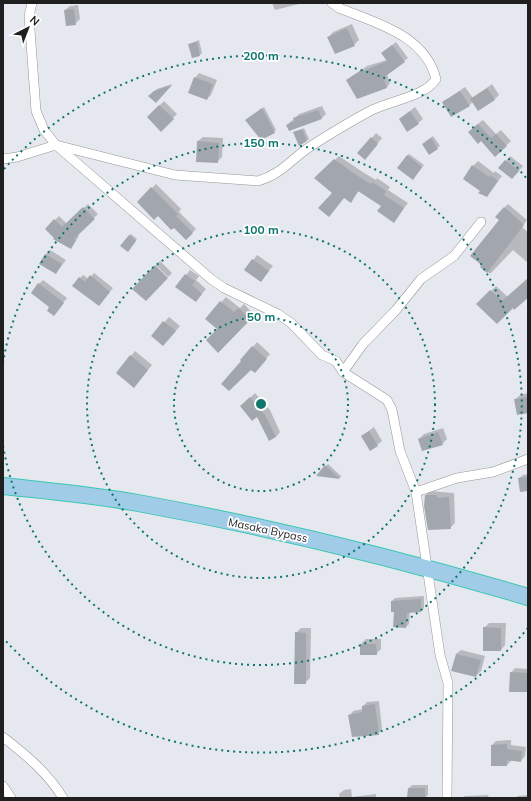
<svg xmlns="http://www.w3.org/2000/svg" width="531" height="801" viewBox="0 0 531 801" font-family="Mulish,sans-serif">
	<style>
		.shadow { fill: #0003 }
		.building { fill: #a2a6ad }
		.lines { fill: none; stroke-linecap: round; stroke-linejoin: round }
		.minor-casing { stroke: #969696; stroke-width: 10 }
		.trunk-casing { stroke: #38c8b1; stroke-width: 18 }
		.minor { stroke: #fff; stroke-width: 9 }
		.trunk { stroke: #a0cce8; stroke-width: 16 }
		.ring { fill: none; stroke: #0f766e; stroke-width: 2; stroke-dasharray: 2 4 }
		.labels { text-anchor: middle; stroke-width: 3.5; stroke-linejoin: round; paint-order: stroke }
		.street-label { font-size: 11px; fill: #1f1f1f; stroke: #fff }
		.centre { fill: #0f766e; stroke: #fff; stroke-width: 2 }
		.ring-label { font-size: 12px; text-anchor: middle; font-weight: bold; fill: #0f766e; stroke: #fff; stroke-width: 3.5; stroke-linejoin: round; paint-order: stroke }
	</style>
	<rect width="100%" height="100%" fill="#e6e8ef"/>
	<!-- shadow -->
	<g class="shadow">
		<path d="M272,3H303L275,10Z"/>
		<path d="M78,5L80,19L75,24L65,10L70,6Z"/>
		<path d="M352,24L359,40L354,45L329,37L333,32Z"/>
		<path d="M199,40L202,53L200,55L189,44Z"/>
		<path d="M396,42L408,58L387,74L390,83L387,87L358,97L347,80L367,66L387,60L382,53Z"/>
		<path d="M199,73L217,80L211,95L207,99L195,78Z"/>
		<path d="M172,84L156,102L150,96L157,89Z"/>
		<path d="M492,84L499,95L495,99L473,102L469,105L443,102L465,87L473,98Z"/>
		<path d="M164,101L177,114L161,130L148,117Z"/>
		<path d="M322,106L326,114L322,118L289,130L287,125L299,114Z"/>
		<path d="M264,107L276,130L274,132L249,118Z"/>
		<path d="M415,107L423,119L418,123L400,119Z"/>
		<path d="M483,120L496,134L501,130L511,141L495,155L474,127Z"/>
		<path d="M304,128L309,139L306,141L295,133Z"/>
		<path d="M376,133L382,138L369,154L372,138Z"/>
		<path d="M433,136L440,146L430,153L425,142Z"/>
		<path d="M203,137L223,138L222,157L217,162L198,141Z"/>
		<path d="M409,154L424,165L413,179L407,156Z"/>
		<path d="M339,156L361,171L376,180L377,178L390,187L388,190L408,203L394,221L382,206L359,191L351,201L333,193L316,178Z"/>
		<path d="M510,156L523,166L517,173L506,161Z"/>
		<path d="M478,161L494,173L495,171L502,176L487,195L481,190L473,166Z"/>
		<path d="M156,184L181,209L179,212L196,229L186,239L174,226L138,202Z"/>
		<path d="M88,204L98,214L77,234L79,236L71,248L46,229L59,216L67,224Z"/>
		<path d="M508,204L527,220L522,227L528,232V263L513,250L490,274L472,256L500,220L504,208Z"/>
		<path d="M131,234L137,239L130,248L129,236Z"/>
		<path d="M50,250L66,260L56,273L45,255Z"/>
		<path d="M257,255L273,266L260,281L245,270Z"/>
		<path d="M160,261L172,273L168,277L156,265Z"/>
		<path d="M190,270L199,276L196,280L206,289L200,296L177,287Z"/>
		<path d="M94,273L113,288L99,305L80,278L83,275L89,279Z"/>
		<path d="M528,279V297L514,306L478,304L496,286L508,297Z"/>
		<path d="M43,280L67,298L54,315L39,284Z"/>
		<path d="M226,297L240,308L244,304L254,315L218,351L219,329L206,319Z"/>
		<path d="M169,317L180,326L168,340L152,336Z"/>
		<path d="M257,342L270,354L259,367L241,360Z"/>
		<path d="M135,351L152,365L138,382L131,356Z"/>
		<path d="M255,393L270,410L280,432L276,437L246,402Z"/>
		<path d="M528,393V412L515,400L520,395Z"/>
		<path d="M374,427L382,441L377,445L362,436Z"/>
		<path d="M443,428L447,439L442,444L419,439L424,434Z"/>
		<path d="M328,464L341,476L340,478L318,475Z"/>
		<path d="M528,474V490L519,478L523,475Z"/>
		<path d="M430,491L454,493L455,523L450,528L425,496Z"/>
		<path d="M424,596V608L421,611H410L409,624L406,627L395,611H392V601L395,598Z"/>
		<path d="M489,623H506L505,645L501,650L484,628Z"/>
		<path d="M301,628H311L310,678L305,683L296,633Z"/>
		<path d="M366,639H381V649L376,654L361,644Z"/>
		<path d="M461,650L485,656L481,671L476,676L456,654Z"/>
		<path d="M515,668L528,669V691L511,673Z"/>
		<path d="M379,701L382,729L378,734L349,716L353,711L363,709V706L367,702Z"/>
		<path d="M511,740V745L526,747L525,756L521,761H511L507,765H492V745L496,741Z"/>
		<path d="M412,785H428V795L425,798H408L409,788Z"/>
		<path d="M351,789L352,797L376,794V798H340L339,794L344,790Z"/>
		<path d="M488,795L489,798H462L465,796Z"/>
		<path d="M528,795V798H516L518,796Z"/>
	</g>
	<!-- building -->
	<g class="building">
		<path d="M74,9L76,25L66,26L64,10Z"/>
		<path d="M347,28L355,46L335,54L327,37Z"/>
		<path d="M197,42L200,56L192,58L188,44Z"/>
		<path d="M392,45L405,62L383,78L387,88L357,99L346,80L363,69L364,71L387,61L381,53Z"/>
		<path d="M194,77L213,84L207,100L188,93Z"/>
		<path d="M172,85L156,103L148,96L154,91Z"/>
		<path d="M487,88L495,100L478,111L470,99Z"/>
		<path d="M460,91L470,106L451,117L442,102Z"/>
		<path d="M159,105L174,119L161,132L147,117Z"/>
		<path d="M262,108L275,133L261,140L245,120Z"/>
		<path d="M318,110L322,119L289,131L286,125L295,121L293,118Z"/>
		<path d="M410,111L419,124L407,132L399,119Z"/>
		<path d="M478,124L491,138L496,134L507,146L495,157L481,141L478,144L468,132Z"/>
		<path d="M302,129L307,141L299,146L293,132Z"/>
		<path d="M371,137L378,144L365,160L357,153Z"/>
		<path d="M431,138L438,149L429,155L422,144Z"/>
		<path d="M197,141L219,143L218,163L196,162Z"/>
		<path d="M407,155L422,167L413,180L397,168Z"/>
		<path d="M334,159L356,175L371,184L372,182L386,191L384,195L404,208L394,223L377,211L381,206L358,191L351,203L344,198L329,217L318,208L332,193L314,178Z"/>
		<path d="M505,160L519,171L512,179L498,168Z"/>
		<path d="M472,165L489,177L490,175L498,181L487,197L478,193L480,191L463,179Z"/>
		<path d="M151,187L178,214L176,216L193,233L186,240L174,228L171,230L158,216L154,220L137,202Z"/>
		<path d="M83,207L95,219L74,239L76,240L71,249L53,239L54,238L45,229L54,219L62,227Z"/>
		<path d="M504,207L524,225L487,273L480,267L482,265L470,256L499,220L495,217Z"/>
		<path d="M129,235L136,241L128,252L120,246Z"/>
		<path d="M45,254L62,264L56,274L39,264Z"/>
		<path d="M252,259L269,271L261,282L244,270Z"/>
		<path d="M155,265L168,278L146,301L132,289Z"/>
		<path d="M185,274L195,281L192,285L202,294L196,302L175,287Z"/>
		<path d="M90,275L110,292L99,306L72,286L79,277L85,282Z"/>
		<path d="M528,278V298L514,310L513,308L497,324L476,304L490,290L502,301Z"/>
		<path d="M38,283L64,303L54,316L47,311L49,307L31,293Z"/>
		<path d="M220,301L234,312L239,308L250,320L218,353L206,340L217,329L205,319Z"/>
		<path d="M163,321L176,331L163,346L151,336Z"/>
		<path d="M252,346L267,359L255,373L251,370L229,391L221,384L241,361L240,360Z"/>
		<path d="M130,355L148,370L134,388L116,373Z"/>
		<path d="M250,397L265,415L276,437L269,441L257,417L252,421L240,406Z"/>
		<path d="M528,397V413L517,415L514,399Z"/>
		<path d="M369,431L378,446L370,451L361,436Z"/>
		<path d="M438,432L443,445L422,451L418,439Z"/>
		<path d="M325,465L340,479L316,476Z"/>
		<path d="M528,477V491L520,492L518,478Z"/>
		<path d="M425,495H437V498L449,497L451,529L428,530L424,506Z"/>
		<path d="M421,599V612L407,613L406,628L393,627L394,612H391V601Z"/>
		<path d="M483,627L501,628V651H483Z"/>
		<path d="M295,632L306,633V684H294Z"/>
		<path d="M360,644H376L377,655H360Z"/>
		<path d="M456,654L481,660L476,677L451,671Z"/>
		<path d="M510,672L528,673V692H509Z"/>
		<path d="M375,704L379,735L352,737L348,715L362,712V706Z"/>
		<path d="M507,744V749L522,751L521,762L507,760V766H491V745Z"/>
		<path d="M408,788H425V798H407Z"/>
	</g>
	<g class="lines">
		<!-- minor casing -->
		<g class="minor-casing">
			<g id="minor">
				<path d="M32,3L29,16L36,111L44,130L56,145L211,279L224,288L278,314L291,323L322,355L336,361L343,372L387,400L392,410L400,451L416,492L440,655L448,683L447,798"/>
				<path d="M3,159L17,157L56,145L175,175L258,181C282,174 291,159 311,146C330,134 351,121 372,110C390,101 426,96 436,79C425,35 376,23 339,8L332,3"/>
				<path d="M343,372L363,344L396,310L421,279L454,256L481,222"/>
				<path d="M416,492L457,478L493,472L528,459"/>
				<path d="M3,737C26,755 48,773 63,798"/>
				<path d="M3,786L11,798"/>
			</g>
		</g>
		<!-- trunk casing -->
		<g class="trunk-casing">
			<path id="trunk" d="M3,486C48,491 93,495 138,503C270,527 400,559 528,597"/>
		</g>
		<!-- minor -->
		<use href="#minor" class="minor"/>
		<!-- trunk -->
		<use href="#trunk" class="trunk"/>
	</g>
	<!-- distance rings -->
	<g class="ring">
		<circle cx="261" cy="404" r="87"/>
		<circle cx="261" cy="404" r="174"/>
		<path d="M3 363A261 261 0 1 1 3 445"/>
		<path d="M528 628A348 348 0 0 1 4 639M4 169A348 348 0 0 1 528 180"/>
	</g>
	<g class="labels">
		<!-- street labels -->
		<g class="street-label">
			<text transform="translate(268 530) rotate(12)" y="4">Masaka Bypass</text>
		</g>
	</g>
	<circle cx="261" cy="404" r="6" class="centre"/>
	<g class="ring-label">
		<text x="261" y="60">200 m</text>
		<text x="261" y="147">150 m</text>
		<text x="261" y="234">100 m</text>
		<text x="261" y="321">50 m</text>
	</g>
	<!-- border -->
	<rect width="531" height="801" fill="none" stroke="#1f1f1f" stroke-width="8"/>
	<!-- north arrow -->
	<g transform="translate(28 28) rotate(42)" stroke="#ffffff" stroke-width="3" paint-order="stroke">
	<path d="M0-3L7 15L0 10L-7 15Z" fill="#1f1f1f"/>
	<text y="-6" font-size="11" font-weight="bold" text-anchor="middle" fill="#1f1f1f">N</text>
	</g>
</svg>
